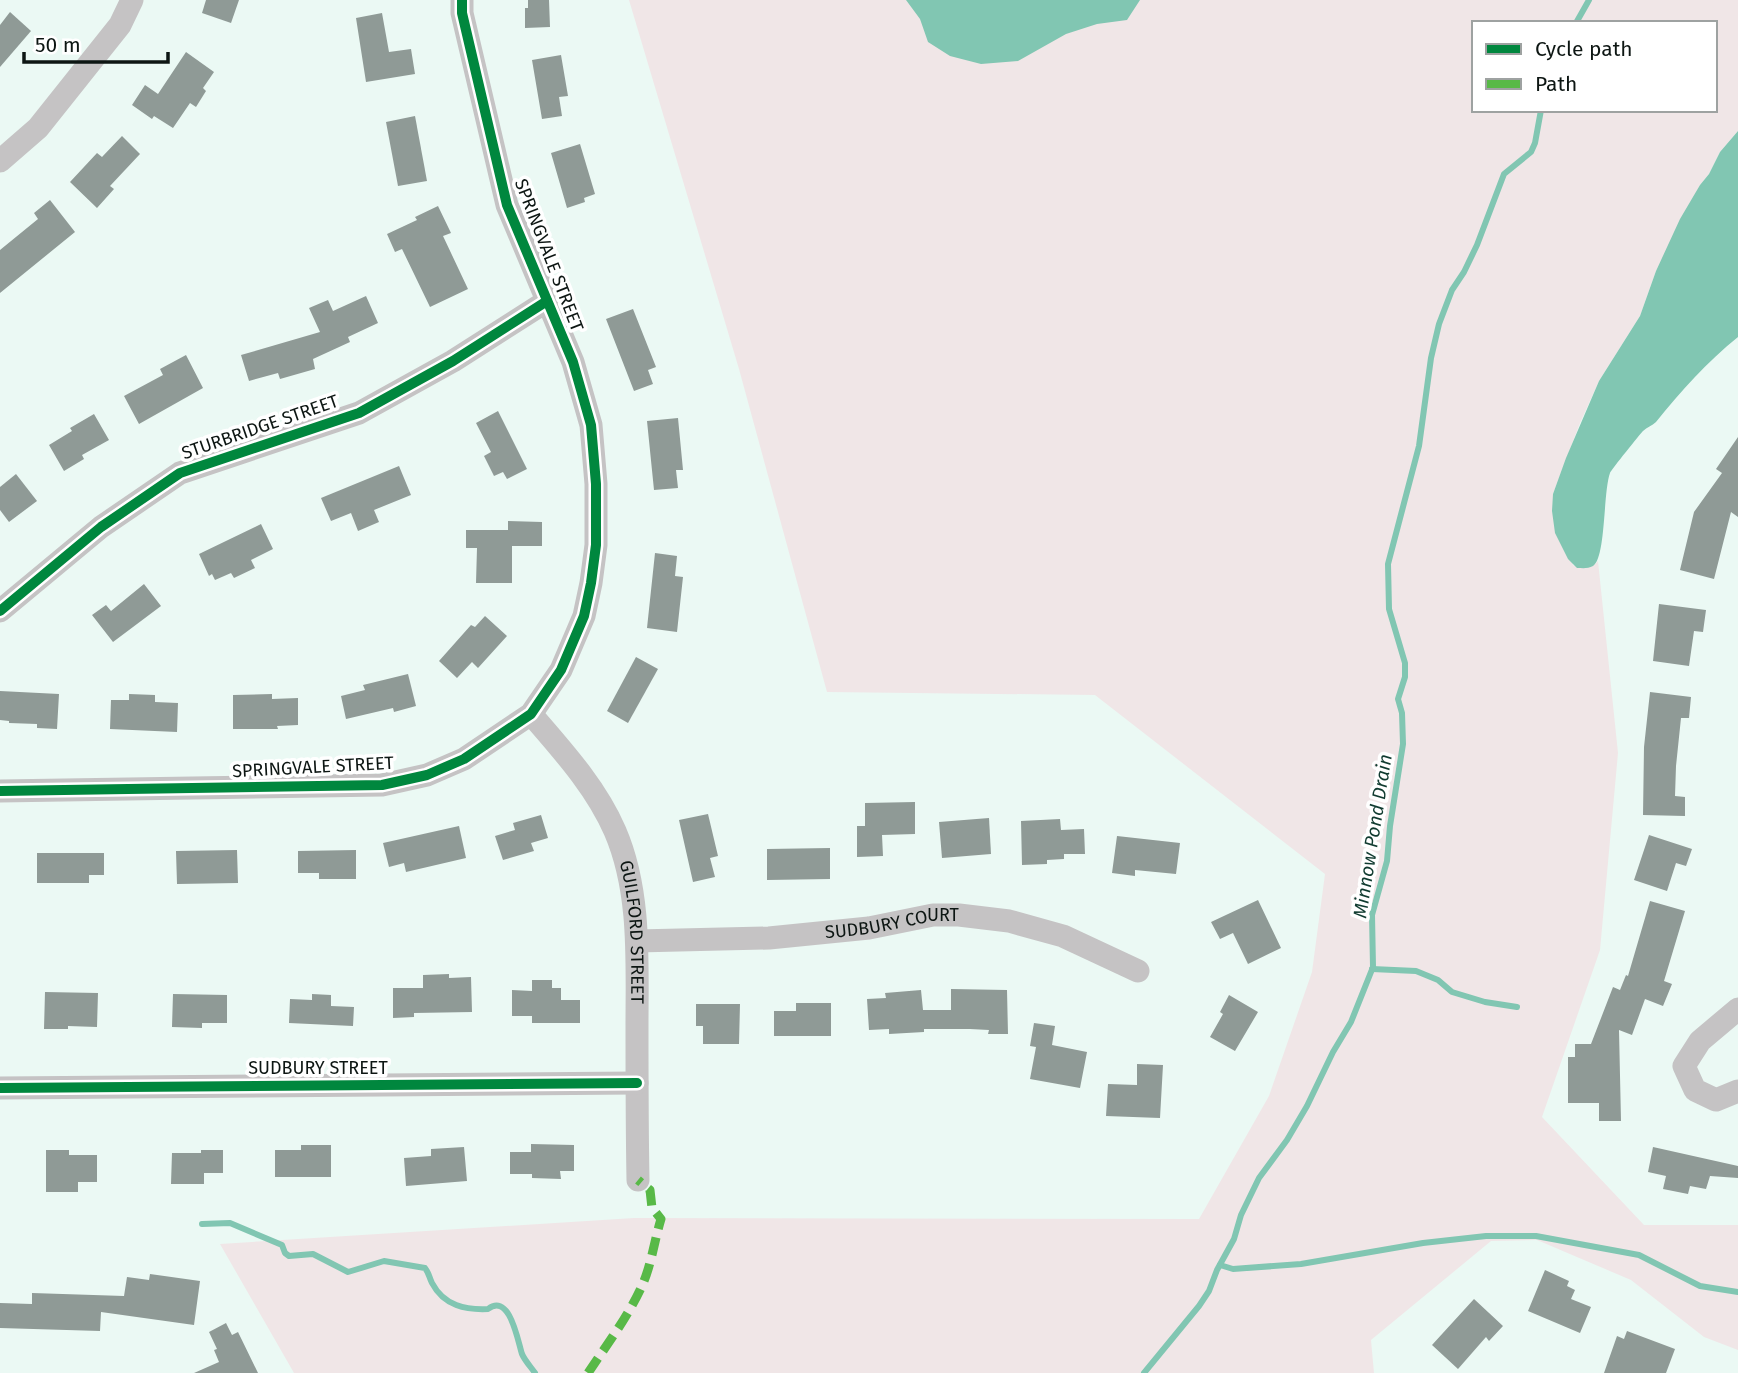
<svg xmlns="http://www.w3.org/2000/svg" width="1738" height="1373" viewBox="0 0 1738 1373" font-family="'Fira Sans',sans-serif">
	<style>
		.green { fill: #f0e6e7; fill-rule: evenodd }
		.water { fill: #81c6b2 }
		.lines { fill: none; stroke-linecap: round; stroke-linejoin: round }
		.stream { stroke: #81c6b2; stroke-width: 6 }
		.building { fill: #8f9a96 }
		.street { stroke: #c5c3c4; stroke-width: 23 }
		.quiet { stroke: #58b947; stroke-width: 9; stroke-dasharray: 18 9; stroke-linecap: butt }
		.cycleway-casing { stroke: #fff; stroke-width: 15 }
		.cycleway { stroke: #00873e; stroke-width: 10 }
		.labels { text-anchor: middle; stroke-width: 7; stroke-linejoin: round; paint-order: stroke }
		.street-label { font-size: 18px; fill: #0d1613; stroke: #fff }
		.water-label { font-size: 19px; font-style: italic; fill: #103b30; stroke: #fff }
	</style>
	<rect width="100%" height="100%" fill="#ebf9f4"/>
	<!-- green -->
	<path class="green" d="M629,0H1738V131L1720,152L1709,174L1700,185L1656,271L1640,316L1599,381L1580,423L1553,494L1573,565C1581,570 1592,569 1598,561L1618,753L1600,950L1542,1117L1644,1225H1738V1350L1704,1337L1631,1280L1537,1240L1491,1241L1371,1340L1374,1373H294L220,1244L634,1218L1199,1219L1269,1096L1312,972L1325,874L1095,695L827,692L739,369ZM1474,23H1715V110H1474Z"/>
	<!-- water -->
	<g class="water">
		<path d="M906,0H1140L1127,20L1097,24L1066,34L1018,61L981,64L950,56L928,42L920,19Z"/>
		<path d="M1738,131V337C1708,361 1680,392 1656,422C1652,426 1647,427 1643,431C1641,433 1611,470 1610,473C1603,492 1606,558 1593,566C1588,569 1582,568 1577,568L1568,559L1555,533L1552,511L1553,494L1566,458L1599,381L1640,316L1656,271L1680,219L1700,185L1709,174L1720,152Z"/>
	</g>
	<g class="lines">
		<!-- stream -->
		<g class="stream">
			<path d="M1576,23L1589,0"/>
			<path d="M1372,969L1416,971L1438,980L1452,992L1485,1002L1517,1007"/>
			<path d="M202,1224L230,1223L282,1245L285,1253L289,1256L313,1254L348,1272L384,1261L425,1268C429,1273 429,1277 432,1283C444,1306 466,1310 488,1309C510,1292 518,1342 522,1354C525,1361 531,1367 535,1373"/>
			<path d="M1220,1265L1233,1269L1301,1264L1423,1243L1486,1236H1536L1639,1255L1700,1286L1738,1292"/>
			<path d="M1144,1373L1199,1306L1209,1291L1217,1270L1234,1239L1241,1215L1259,1178L1287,1140L1307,1106L1333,1052L1351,1022L1373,967L1372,915L1387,861L1390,826L1403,744L1402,713L1398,699L1405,677V663L1389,609L1388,564L1419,446L1431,358L1439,324L1452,290L1464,272L1477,245L1504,174L1531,152L1535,143L1541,110"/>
		</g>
	</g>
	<!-- building -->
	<g class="building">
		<path d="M206,0H239L231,23L202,13Z"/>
		<path d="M528,0H549L550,27L525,28V8H528Z"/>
		<path d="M10,12L31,31L0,67V25Z"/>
		<path d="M382,13L389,52L411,49L415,74L366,82L356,18Z"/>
		<path d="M186,52L214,72L203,88L206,91L196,107L190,103L173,128L154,116L152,119L132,105L145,85L158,94Z"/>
		<path d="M561,55L568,96L559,97L562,116L542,119L532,60Z"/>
		<path d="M415,116L427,181L398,186L386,122Z"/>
		<path d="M122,136L140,154L110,186L114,189L97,208L70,182L97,153L102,157Z"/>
		<path d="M580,144L595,194L584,198L585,202L567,208L551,153Z"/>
		<path d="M50,200L75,232L0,293V250L38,219L34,213Z"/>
		<path d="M438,206L451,233L443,236L468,289L430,307L402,249L395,252L387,234L417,220L415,217Z"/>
		<path d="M366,296L378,323L348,337L350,342L313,359L315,369L280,379L278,373L249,381L241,355L320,332L309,308L328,300L333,311Z"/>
		<path d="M633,309L656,367L648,370L653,384L634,391L606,319Z"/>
		<path d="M186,355L203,388L139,424L124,396L163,375L160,369Z"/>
		<path d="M498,411L527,469L507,479L503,472L494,476L484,456L491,452L476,423Z"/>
		<path d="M94,414L109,440L82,455L84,459L64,471L49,445L72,431L70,428Z"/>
		<path d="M678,418L683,470H676L678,488L654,490L647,421Z"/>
		<path d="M1738,437V517L1731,512L1714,579L1680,570L1694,512L1722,473L1716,469Z"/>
		<path d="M399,466L411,495L374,510L379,522L358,531L351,513L331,521L321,498Z"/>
		<path d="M16,474L37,501L9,522L0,510V487Z"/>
		<path d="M508,521L542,522V546H512V583H476L477,548H466V530H508Z"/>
		<path d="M261,524L273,549L251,560L255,568L234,578L231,573L215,580L212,574L209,576L199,554Z"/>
		<path d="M655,553L677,556L675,576L683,577L677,632L647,628Z"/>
		<path d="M144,584L161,606L113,642L92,615L106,605L111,611Z"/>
		<path d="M1659,604L1706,610L1703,632L1694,631L1689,666L1653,661Z"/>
		<path d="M485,616L507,636L478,668L472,662L457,678L439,661L471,625L475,627Z"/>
		<path d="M636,657L658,669L628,723L607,711Z"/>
		<path d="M408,674L416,706L394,712L393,708L346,719L341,696L365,690L363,685Z"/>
		<path d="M0,691L59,694L57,729L37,728V724L9,723V721L0,720Z"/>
		<path d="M1650,692L1691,697L1689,718H1681L1676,766L1675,796L1685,797V816L1643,815L1644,747Z"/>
		<path d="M129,694L155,695V702L178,703L177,732L110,729L111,700H129Z"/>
		<path d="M272,694V699L298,698V725L277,726L278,729H233V695Z"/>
		<path d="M915,802V834L882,835L883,856L857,857V826H865V803Z"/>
		<path d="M708,814L718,856L710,858L715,877L693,882L679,820Z"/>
		<path d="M541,815L548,838L531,843L534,851L503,860L495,836L515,830L513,823Z"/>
		<path d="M989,818L991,854L942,858L939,822Z"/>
		<path d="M1060,819L1061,830L1084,829L1085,854H1064V859L1047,860V864L1022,865L1021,821Z"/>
		<path d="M459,826L466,858L406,872L404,863L389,867L383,843Z"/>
		<path d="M1649,835L1692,849L1686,866L1676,863L1667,891L1634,880Z"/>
		<path d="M1117,836L1180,843L1176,874L1135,870V876L1112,873Z"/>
		<path d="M830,848V879L767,880V849Z"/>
		<path d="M237,850L238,883L177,884L176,851Z"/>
		<path d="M356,850V879H319V873H298V851Z"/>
		<path d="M37,853H104V875H89V883H37Z"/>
		<path d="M1258,900L1281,948L1248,964L1233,933L1220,939L1211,922Z"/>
		<path d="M1650,901L1685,911L1664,981L1672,984L1663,1006L1645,999L1632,1035L1619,1030L1621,1121H1599V1103H1568V1057H1575V1044H1591L1613,987L1620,990L1626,975L1628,976Z"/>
		<path d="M449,974V978L471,977L472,1012L414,1013V1017L393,1018V988H423V975Z"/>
		<path d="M532,980H552V988H561V1000H580V1023H532V1016H512V990L532,991Z"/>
		<path d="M951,989L1007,990L1008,1034H988L989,1030L970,1029H924V1032L889,1034V1029L869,1030L867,999L886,998L885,993L921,990L923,1010H951Z"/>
		<path d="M45,992L98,993L97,1027L68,1026V1029H44Z"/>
		<path d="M173,994L227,995V1023H202V1028L172,1027Z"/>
		<path d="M312,994L331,995V1006L354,1007L353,1026L289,1023L290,999L312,1000Z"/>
		<path d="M1229,995L1258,1012L1235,1051L1210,1037L1223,1014L1220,1012Z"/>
		<path d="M796,1003H831V1036H774V1011H796Z"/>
		<path d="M696,1004H740L739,1044H703V1026H696Z"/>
		<path d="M1034,1023L1055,1026L1052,1045L1087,1052L1080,1088L1030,1079L1036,1047L1030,1046Z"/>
		<path d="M1137,1064L1163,1065L1160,1118L1106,1116L1108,1084L1137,1085Z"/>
		<path d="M531,1144L574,1145V1171H560L561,1179L532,1178V1174H510V1152H531Z"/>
		<path d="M301,1145H331V1177H275V1150H301Z"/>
		<path d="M464,1147L467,1181L406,1186L404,1158L431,1156V1149Z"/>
		<path d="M1653,1147L1738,1166V1178L1710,1176L1706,1189L1690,1186L1688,1194L1663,1189L1666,1176L1648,1172Z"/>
		<path d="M46,1150H69V1155H97V1182H78V1192H46Z"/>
		<path d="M201,1150H223V1173H204V1184H171L172,1153H201Z"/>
		<path d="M1545,1270L1569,1281L1567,1286L1575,1290L1571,1299L1591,1307L1580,1333L1528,1311Z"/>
		<path d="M150,1274L200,1281L194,1325L101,1312L100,1331L0,1328V1303L32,1304V1293L124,1296L127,1277L149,1280Z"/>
		<path d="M1474,1299L1503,1326L1489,1341L1486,1337L1458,1369L1432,1345Z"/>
		<path d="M226,1323L232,1335L238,1332L258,1373H194L219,1362L214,1350L217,1349L209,1332Z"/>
		<path d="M1627,1331L1675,1349L1666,1373H1604L1617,1336L1624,1339Z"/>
	</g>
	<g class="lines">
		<!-- street -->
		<g class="street">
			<path d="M0,161L38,128L120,25L132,0"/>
			<path d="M0,611L101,527L180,473L359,413L453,361L547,301"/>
			<path id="s1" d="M531,714C562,750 596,787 615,831C641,891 637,961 637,1025C637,1077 637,1128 638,1180"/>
			<path d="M0,791L382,785L427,775L464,759L531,714L561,670L584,616L591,583L596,545V484L591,425L573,362L507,205L462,13V0"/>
			<path id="s2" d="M637,941L769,938L869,928L933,915H959L1009,921L1063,936L1138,971"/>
			<path d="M1738,1009L1700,1041L1684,1066L1695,1090L1716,1100L1738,1091"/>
			<path d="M0,1088L637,1083"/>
		</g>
		<!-- quiet -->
		<path class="quiet" d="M588,1373C606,1346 627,1318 641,1288C651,1267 654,1242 661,1219L652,1208L650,1190L638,1180"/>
		<!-- cycleway casing -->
		<g class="cycleway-casing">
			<g id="cycleway">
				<path d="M0,611L101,527L180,473L359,413L453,361L547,301"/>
				<path d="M0,791L382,785L427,775L464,759L531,714L561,670L584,616L591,583L596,545V484L591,425L573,362L507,205L462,13V0"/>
				<path d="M0,1088L637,1083"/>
			</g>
		</g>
		<!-- cycleway -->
		<use href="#cycleway" class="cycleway"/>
	</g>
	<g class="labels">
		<!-- street labels -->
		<g class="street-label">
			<text transform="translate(549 255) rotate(69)" y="6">SPRINGVALE STREET</text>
			<text transform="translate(260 427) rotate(-19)" y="6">STURBRIDGE STREET</text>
			<text transform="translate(313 767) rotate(-3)" y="6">SPRINGVALE STREET</text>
			<text dy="6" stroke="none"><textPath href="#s2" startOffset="256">SUDBURY COURT</textPath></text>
			<text dy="6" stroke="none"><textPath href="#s1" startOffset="248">GUILFORD STREET</textPath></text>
			<text x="318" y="1074">SUDBURY STREET</text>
		</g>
		<!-- water labels -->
		<g class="water-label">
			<text transform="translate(1372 836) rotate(-81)" y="7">Minnow Pond Drain</text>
		</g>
	</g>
	<!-- legend -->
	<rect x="1472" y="21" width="245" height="91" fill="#ffffff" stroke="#9ea2a1" stroke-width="2"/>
	<rect x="1486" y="44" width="35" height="10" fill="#00873e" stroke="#9ea2a1" stroke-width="2"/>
	<text x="1535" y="56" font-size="21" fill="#0d1613">Cycle path</text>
	<rect x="1486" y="79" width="35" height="10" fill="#58b947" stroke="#9ea2a1" stroke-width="2"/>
	<text x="1535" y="91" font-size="21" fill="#0d1613">Path</text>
	<!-- scale -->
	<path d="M24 52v10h144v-10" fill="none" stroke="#0d1613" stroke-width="3.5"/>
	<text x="35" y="52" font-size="21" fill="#0d1613" stroke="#ffffff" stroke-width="5" paint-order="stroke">50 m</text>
</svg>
